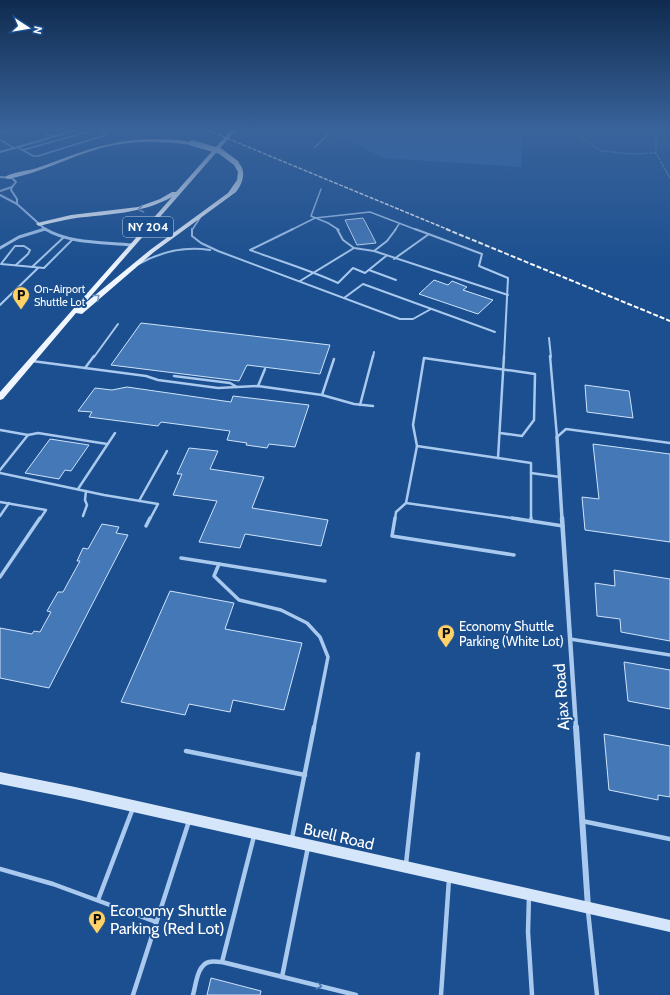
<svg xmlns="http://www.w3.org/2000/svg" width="670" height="995" viewBox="0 0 670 995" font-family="Cabin,sans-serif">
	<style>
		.green { fill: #2e69ad }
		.building { fill: #4478b7; stroke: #cfe3fa }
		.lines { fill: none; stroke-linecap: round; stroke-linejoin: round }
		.path { stroke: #a9c9ee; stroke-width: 1.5; stroke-dasharray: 1 1.5; stroke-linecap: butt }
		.lane-far4 { stroke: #a9c9ee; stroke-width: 1.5 }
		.lane-far3 { stroke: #a9c9ee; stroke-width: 2 }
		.lane-far2 { stroke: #a9c9ee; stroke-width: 2.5 }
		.lane-far1 { stroke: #a9c9ee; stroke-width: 3.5 }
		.lane { stroke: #a9c9ee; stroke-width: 4.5 }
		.street-far4 { stroke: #a9c9ee; stroke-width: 2 }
		.street-far3 { stroke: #a9c9ee; stroke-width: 3 }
		.street-far2 { stroke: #a9c9ee; stroke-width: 3.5 }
		.street-far1 { stroke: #a9c9ee; stroke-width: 4.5 }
		.street { stroke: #a9c9ee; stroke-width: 6 }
		.secondary { fill: #d6e6fa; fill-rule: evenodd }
		.primary { fill: #f0f6ff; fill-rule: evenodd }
		.rail-far1 { stroke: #fff; stroke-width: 1.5; stroke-dasharray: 4 1.5; stroke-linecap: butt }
		.rail { stroke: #fff; stroke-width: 2; stroke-dasharray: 5 2; stroke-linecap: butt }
		.primary-bridge { stroke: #f0f6ff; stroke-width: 5.5 }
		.oneway { stroke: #7b9ac1 }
		.oneway2 { stroke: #4674ac }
		.labels { text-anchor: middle; stroke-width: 4; stroke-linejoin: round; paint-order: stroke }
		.far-poi-label { font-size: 11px; fill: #fff; stroke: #1b4f8f; text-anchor: start }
		.shield { fill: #1b4f8f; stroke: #bbcadd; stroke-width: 1 }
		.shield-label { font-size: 12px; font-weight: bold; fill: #fff }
		.poi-label { font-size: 13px; fill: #fff; stroke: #1b4f8f; text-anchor: start }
		.near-street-label { font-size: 16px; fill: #fff; stroke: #1b4f8f }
		.near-poi-label { font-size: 16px; fill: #fff; stroke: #1b4f8f; text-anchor: start }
	</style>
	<rect width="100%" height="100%" fill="#1b4f8f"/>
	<!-- green -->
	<path class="green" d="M339,130H523L521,167L383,158L338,136Z"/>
	<!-- building -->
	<g class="building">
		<path d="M363,218L372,235L376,243L357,245L345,220Z"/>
		<path d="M434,280L448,285L452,281L467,287L463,290L493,300L478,314L419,294Z"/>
		<path d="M141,323L330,345L320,374L247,365L239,381L111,365Z"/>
		<path d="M585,385L629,391L633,418L587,412Z"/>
		<path d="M127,387L231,402L233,396L309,405L295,447L269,444L267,448L246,445L247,443L227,440L230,431L161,422L158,426L89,417L92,412L78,411L95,388L112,390Z"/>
		<path d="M50,439L89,445L71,471L65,470L59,479L25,473Z"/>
		<path d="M593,444L670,454V542L585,530L582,497L599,499Z"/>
		<path d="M189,448L218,451L210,469L264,477L252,508L328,520L321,546L245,534L240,548L199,542L217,501L173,495L182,474H177Z"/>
		<path d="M102,524L119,527L116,533L128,535L49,688L0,678V628L32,634L34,631L40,632L51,612L47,611L58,592H63L80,561H77L83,548L88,549Z"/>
		<path d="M614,570L670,579V641L621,632L620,619L597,616L595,583L615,586Z"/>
		<path d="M170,591L234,603L225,629L302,643L284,710L233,700L230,712L189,704L185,715L121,702Z"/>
		<path d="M624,662L670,670V709L628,701Z"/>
		<path d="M604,734L670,746V797L658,795V800L609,790Z"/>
		<path d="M211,978L261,991L260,995H207Z"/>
	</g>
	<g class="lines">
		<!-- path -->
		<g class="path">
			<path d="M589,130L582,138L601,151L632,154L656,153"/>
			<path d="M656,130V153L670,178"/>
		</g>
		<!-- lane-far4 -->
		<g class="lane-far4">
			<path d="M40,130L52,137"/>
			<path d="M0,133L10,130"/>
			<path d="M1,140L14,148"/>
			<path d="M17,147L23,150L94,130"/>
			<path d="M315,147L332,130"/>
			<path d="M23,150L33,156H38L106,135L108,133L102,130"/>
			<path d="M321,189L311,216L328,223L339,230"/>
			<path d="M192,230L200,218"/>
			<path d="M291,230L315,218L370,212L417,230"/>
			<path d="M395,230L399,224"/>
		</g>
		<!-- lane-far3 -->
		<g class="lane-far3">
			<path d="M192,229V236L201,243L218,251L400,319H413L431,309"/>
			<path d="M293,229L250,250C279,261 310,270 338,283L353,268L365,273L386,256"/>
			<path d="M337,229L343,240L354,248L374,251L508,295"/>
			<path d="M415,229L482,254L479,266L508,278L504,357"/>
			<path d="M374,251L387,241L396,229"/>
			<path d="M394,259L429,234"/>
			<path d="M139,264C162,251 184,246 210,250"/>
			<path d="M16,265L28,254L30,250L24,246H15L1,264L44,268L73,239"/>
			<path d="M32,267L64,237"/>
			<path d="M369,270L396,280"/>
			<path d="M300,281L354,248"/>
			<path d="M344,298L363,284L495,332"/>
			<path d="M0,305L38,268"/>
			<path d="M549,338L551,357"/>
			<path d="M94,357L118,324"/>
			<path d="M373,357L374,352"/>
		</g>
		<!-- lane-far2 -->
		<g class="lane-far2">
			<path d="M550,356L557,437"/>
			<path d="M32,361L146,376L158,380L218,388L258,386L322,395L354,404L373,406"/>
			<path d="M85,368L94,356"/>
			<path d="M174,376L230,383L237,387"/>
			<path d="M258,386L265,369"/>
			<path d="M322,395L334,359"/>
			<path d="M360,405L373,356"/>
			<path d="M0,430L28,435L0,470"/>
			<path d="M28,435L38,433L107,444"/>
			<path d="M557,437L566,429L670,443"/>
			<path d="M417,446L413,425L424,358L535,374L534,420L522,436L500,433"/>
			<path d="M498,458L531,463V519"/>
			<path d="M498,458L417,446L406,503L519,519"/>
			<path d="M498,458L504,356"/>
			<path d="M0,473L104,495L158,504L150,519"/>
			<path d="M531,473L560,477"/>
			<path d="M78,489L115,433"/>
			<path d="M139,501L167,451"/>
			<path d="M0,502L46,510L40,519"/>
			<path d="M0,516L9,503"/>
			<path d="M83,516L87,505L85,500L86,491"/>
			<path d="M395,519L396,512L406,503"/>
		</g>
		<!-- lane-far1 -->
		<g class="lane-far1">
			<path d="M395,518L392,536L514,555"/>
			<path d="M512,518L531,521V518"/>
			<path d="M531,521L563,526"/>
			<path d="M146,526L150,518"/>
			<path d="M181,558L219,564L214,576L239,600L281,610L307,623L320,637L328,657L314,728"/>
			<path d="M219,564L325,581"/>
			<path d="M0,577L40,518"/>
			<path d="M570,639L670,655"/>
		</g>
		<!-- lane -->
		<g class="lane">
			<path d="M186,751L305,775"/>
			<path d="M582,821L670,839"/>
			<path d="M254,836L222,962L356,995"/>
			<path d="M292,838L314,727"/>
			<path d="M406,864L418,754"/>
			<path d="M0,869L53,884L156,922"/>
			<path d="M529,896L528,932L532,995"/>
			<path d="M98,900L133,808"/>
			<path d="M588,911L597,995"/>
			<path d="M282,977L308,847"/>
			<path d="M133,995L189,821"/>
			<path d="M193,995C196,985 197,965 209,962C213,961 218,962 222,962"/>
			<path d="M441,995L449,879"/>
		</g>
		<!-- street-far4 -->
		<g class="street-far4">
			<path d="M0,152L77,130"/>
			<path d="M0,177L12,178L16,182L12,187L0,191"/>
			<path d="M12,187L11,190L17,199V204"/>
			<path d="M0,195L17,204L46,230"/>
			<path d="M43,230L45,229"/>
		</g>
		<!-- street-far3 -->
		<g class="street-far3">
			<path d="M45,229C70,244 104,242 132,245"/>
			<path d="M0,248L19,237L45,229"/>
		</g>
		<!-- street-far2 -->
		<path class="street-far2" d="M557,437L562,519"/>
		<!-- street-far1 -->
		<path class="street-far1" d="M562,518L576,728"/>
		<!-- street -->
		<path class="street" d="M576,727L588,907"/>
		<!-- secondary -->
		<path class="secondary" d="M0,772L75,787L670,920V932L75,799L0,784Z"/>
		<!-- primary -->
		<g class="primary">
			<path d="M231,130H236L83,305L150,250L228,193L237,180L238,172L233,163L236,161C248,169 243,183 236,192L154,252L82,314L76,313L3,399L0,400V392L172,197C141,214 109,214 76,218C63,220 51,223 39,226L36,224L37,223L71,215L138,207L160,199L172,192H176Z"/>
			<path d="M153,139L179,140L195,143L192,145C162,141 130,140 101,148C69,157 40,173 8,179L5,177C12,172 28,171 37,168C80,153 106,140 153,139Z"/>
		</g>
		<!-- rail-far1 -->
		<path class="rail-far1" d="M207,130L449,230"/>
		<!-- rail -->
		<path class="rail" d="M446,229L670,321"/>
		<!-- primary-bridge -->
		<path class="primary-bridge" d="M192,143L220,151L236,163"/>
	</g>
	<!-- one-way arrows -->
	<defs><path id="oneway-chevron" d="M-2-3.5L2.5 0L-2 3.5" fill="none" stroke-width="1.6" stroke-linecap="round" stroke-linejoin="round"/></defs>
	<g class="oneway">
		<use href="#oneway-chevron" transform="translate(141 209) rotate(167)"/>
		<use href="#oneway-chevron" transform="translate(97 297) rotate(-39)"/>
	</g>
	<use class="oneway2" href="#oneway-chevron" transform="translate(319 986) rotate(14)"/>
	<!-- sky -->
	<linearGradient id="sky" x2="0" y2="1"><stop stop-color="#0f2b4f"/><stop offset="0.48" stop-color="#39639b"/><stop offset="1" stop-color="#39639b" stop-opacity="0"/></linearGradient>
	<rect width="670" height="270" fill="url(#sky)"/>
	<!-- icons -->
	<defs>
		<g id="parking-pin" transform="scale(0.9)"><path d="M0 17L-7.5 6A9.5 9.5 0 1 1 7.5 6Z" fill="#ffd166" stroke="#1b4f8f"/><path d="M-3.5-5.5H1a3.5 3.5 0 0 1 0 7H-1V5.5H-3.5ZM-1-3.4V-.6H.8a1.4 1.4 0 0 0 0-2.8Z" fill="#111"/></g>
	</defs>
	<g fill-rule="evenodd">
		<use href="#parking-pin" x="21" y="295"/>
		<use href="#parking-pin" x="446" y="633"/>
		<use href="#parking-pin" x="97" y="919"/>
	</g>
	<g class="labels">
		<!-- far-poi labels -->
		<g class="far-poi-label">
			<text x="34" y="293">On-Airport<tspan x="34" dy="13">Shuttle Lot</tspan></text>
		</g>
		<!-- shield labels -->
		<rect class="shield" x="123" y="217" width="50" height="20" rx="3"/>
		<g class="shield-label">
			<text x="148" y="231">NY 204</text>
		</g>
		<!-- poi labels -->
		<g class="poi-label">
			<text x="459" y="631">Economy Shuttle<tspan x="459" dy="15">Parking (White Lot)</tspan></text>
		</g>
		<!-- near-street labels -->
		<g class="near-street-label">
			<text transform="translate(561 697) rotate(-94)" y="6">Ajax Road</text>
			<text transform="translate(339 836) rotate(13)" y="6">Buell Road</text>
		</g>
		<!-- near-poi labels -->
		<g class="near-poi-label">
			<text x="110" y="916">Economy Shuttle<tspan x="110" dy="18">Parking (Red Lot)</tspan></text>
		</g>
	</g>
	<!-- north arrow -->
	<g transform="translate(28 28) rotate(102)" stroke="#1b4f8f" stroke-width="3" paint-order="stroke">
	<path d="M0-3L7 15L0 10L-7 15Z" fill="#ffffff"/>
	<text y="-6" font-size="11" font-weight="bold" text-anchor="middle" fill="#ffffff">N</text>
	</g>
</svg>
